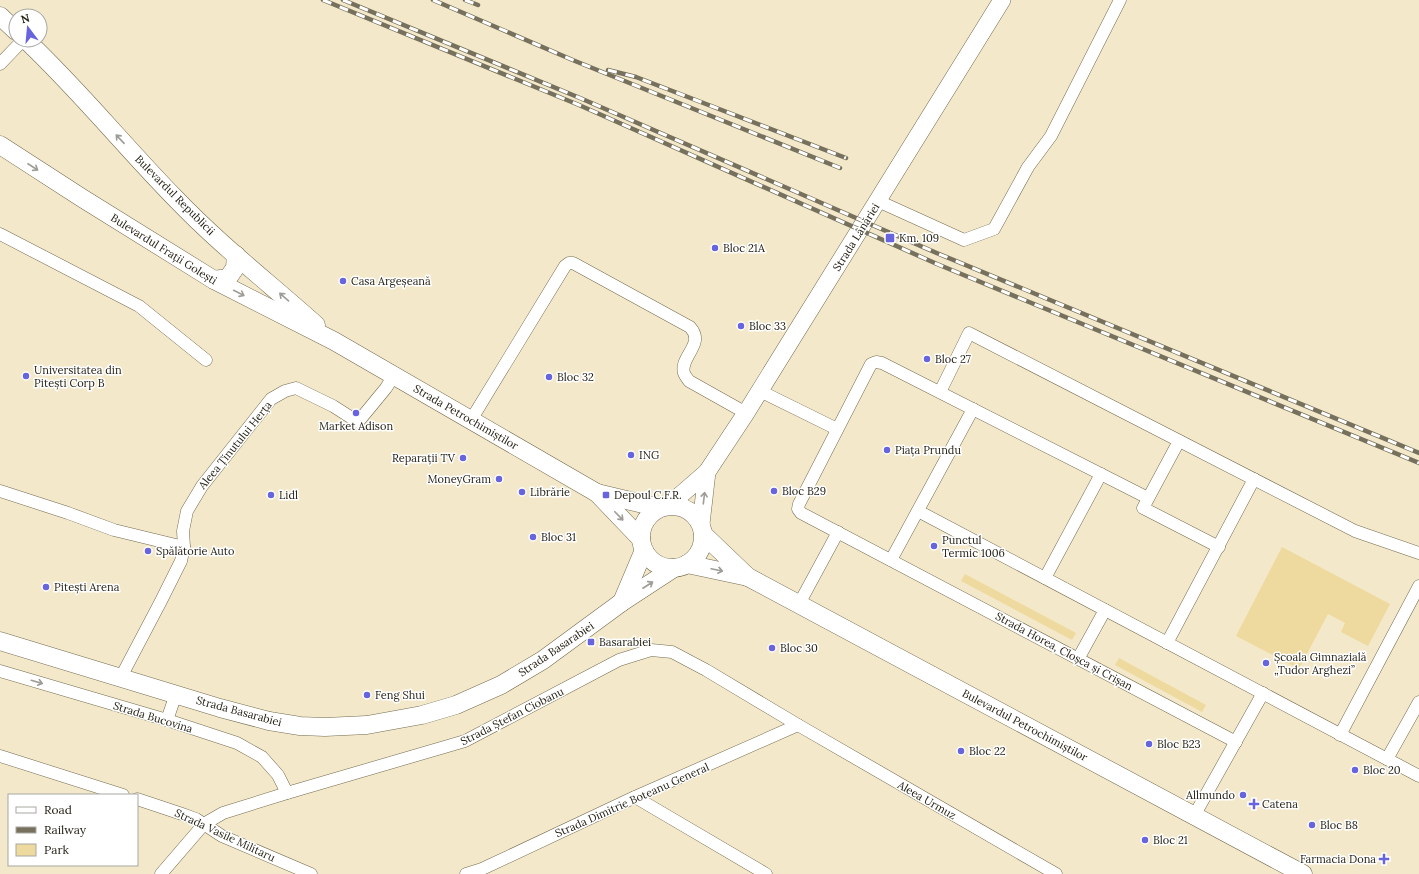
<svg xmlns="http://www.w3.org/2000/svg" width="1419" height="874" viewBox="0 0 1419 874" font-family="Lora,serif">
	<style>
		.green { fill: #eeda9e }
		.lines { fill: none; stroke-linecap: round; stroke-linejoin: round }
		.street-casing { stroke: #746b4f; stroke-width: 13 }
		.secondary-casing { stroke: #746b4f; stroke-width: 18 }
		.primary-casing { stroke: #746b4f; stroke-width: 19 }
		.street { stroke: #fff; stroke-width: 12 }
		.secondary { stroke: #fff; stroke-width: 17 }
		.primary { stroke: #fff; stroke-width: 18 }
		.rail-casing { stroke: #76705c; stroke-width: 4.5 }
		.rail { stroke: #fff; stroke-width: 3; stroke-dasharray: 9; stroke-linecap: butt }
		.oneway { stroke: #9d9c96 }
		.poi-dot { fill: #6764dd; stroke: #fff; stroke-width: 1.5 }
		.labels { text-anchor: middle; stroke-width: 3; stroke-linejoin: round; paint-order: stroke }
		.street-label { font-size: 11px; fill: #262216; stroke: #fff }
		.poi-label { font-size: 11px; fill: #262216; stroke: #fff; text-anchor: start }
	</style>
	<rect width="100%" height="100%" fill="#f3e9ca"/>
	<!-- green -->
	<g class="green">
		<path d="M1282,547L1390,604L1368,646L1341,632L1345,623L1328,614L1299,669L1236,636Z"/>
		<path d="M965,574L1076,633L1072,640L961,581Z"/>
		<path d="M1119,658L1206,705L1202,712L1115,665Z"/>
	</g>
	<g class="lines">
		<!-- street casing -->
		<g class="street-casing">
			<g id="street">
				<path d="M0,64L23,40"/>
				<path d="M878,201L964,240L994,229L1028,167L1051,136L1120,0"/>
				<path d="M0,234L139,306L206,360"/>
				<path d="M760,391L837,429"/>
				<path d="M940,392L969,333L1355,531L1419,553"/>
				<path d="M471,420L565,266L569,263H573L690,327C706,344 679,357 684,373C685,376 687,378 689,381L746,413"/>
				<path d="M1179,441L1143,508L1219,547"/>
				<path d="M0,491L68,513L114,530L184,547"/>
				<path d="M1148,498L882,363L876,362L871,364L799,504L798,509L801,513L1236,742"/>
				<path d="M918,511L1419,776"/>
				<path d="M891,560L973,409"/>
				<path d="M1045,578L1101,474"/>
				<path d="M799,604L838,532"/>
				<path d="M1167,643L1254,479"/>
				<path d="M1078,659L1105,610"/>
				<path d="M0,671L167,720L237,743L262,757L278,775L287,793"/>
				<path d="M121,677L161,601L181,561L184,547L183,531L187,511L202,486L271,399L285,391L296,388L333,406L358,422L386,388L394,375"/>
				<path d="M167,720L176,694"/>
				<path d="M1340,735L1419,586"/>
				<path d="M0,756L123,795"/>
				<path d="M1387,759L1419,702"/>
				<path d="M635,797L766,874"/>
				<path d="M137,799L182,814L196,819L222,836L311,874"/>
				<path d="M1194,816L1263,693"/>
				<path d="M161,874L204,824L223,813L287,793L465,741L619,660L651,650L672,652L706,670L798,725L1056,874"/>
				<path d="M466,874L482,869L635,797L798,725"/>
			</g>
		</g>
		<!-- secondary casing -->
		<g class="secondary-casing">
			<g id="secondary">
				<path d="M669,505L707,472L746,413L1002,0"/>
				<path d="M701,524L707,472"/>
			</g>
		</g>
		<!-- primary casing -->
		<g class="primary-casing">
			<g id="primary">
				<path d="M0,16L16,31"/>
				<path d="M26,40C79,90 125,147 176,199C219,244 269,283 316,325"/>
				<path d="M0,145L82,198L214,280L334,341L597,493L641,539"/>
				<path d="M214,280L228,278L235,268L236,255"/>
				<path d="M597,493L660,508"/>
				<circle cx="672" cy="537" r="31"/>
				<path d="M703,534L748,577L1303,874"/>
				<path d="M687,564L748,577"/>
				<path d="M622,602L644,550"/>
				<path d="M0,641L220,708L269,721L300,726L325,727L367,725L422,715L456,705L501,685L543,660L622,602L674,568"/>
			</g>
		</g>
		<!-- street -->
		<use href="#street" class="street"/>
		<!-- secondary -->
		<use href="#secondary" class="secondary"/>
		<!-- primary -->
		<use href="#primary" class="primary"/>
		<!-- rail casing -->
		<g class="rail-casing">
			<g id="rail">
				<path d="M323,0L579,105L937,264L1419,463"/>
				<path d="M343,0L580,98L939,254L1419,453"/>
				<path d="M433,0L575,61L840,168"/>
				<path d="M465,0L478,5"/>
				<path d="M608,70L636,77L846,158"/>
			</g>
		</g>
		<!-- rail -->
		<use href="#rail" class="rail"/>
	</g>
	<!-- one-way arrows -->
	<defs><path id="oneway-shaft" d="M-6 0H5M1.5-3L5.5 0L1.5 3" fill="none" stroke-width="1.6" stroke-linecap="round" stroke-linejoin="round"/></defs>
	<g class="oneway">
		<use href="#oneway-shaft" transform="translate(120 139) rotate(-133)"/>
		<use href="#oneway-shaft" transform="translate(33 167) rotate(33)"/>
		<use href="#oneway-shaft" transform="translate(239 293) rotate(27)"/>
		<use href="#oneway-shaft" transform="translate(284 297) rotate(-139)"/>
		<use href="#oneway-shaft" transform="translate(704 498) rotate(-83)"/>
		<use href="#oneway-shaft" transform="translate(619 516) rotate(46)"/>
		<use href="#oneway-shaft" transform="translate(717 570) rotate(12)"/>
		<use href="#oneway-shaft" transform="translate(648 585) rotate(-33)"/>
		<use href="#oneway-shaft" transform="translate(37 682) rotate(16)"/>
	</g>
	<!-- markers -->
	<g class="poi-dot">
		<rect x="885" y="233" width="10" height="10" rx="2"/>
		<circle cx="715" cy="248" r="4"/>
		<circle cx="343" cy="281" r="4"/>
		<circle cx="741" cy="326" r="4"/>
		<circle cx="927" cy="359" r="4"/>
		<circle cx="26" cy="376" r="4"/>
		<circle cx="549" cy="377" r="4"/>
		<circle cx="356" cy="413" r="4"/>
		<circle cx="887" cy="450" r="4"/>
		<circle cx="631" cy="455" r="4"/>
		<circle cx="463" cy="458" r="4"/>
		<circle cx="499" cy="479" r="4"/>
		<circle cx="774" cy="491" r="4"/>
		<circle cx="522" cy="492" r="4"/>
		<circle cx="271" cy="495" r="4"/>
		<rect x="602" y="491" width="8" height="8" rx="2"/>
		<circle cx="533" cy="537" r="4"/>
		<circle cx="934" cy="546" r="4"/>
		<circle cx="148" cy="551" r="4"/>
		<circle cx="46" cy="587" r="4"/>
		<rect x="587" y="638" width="8" height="8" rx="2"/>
		<circle cx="772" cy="648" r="4"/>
		<circle cx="1266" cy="663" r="4"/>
		<circle cx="367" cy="695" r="4"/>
		<circle cx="1149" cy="744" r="4"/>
		<circle cx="961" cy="751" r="4"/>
		<circle cx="1355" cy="770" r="4"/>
		<circle cx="1243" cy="795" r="4"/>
		<path d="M1252 798h4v4h4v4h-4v4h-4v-4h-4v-4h4z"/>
		<circle cx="1312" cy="825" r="4"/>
		<circle cx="1145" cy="840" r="4"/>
		<path d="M1382 853h4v4h4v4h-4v4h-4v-4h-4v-4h4z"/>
	</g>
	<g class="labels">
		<!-- street labels -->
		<g class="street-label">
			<text transform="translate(175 195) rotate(45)" y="4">Bulevardul Republicii</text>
			<text transform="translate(856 237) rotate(-58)" y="4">Strada Lânăriei</text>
			<text transform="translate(164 249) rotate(32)" y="4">Bulevardul Frații Golești</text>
			<text transform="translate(466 417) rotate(30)" y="4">Strada Petrochimiștilor</text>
			<text transform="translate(235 445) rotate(-51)" y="4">Aleea Ținutului Herța</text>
			<text transform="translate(556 649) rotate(-34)" y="4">Strada Basarabiei</text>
			<text transform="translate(1064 651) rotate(28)" y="4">Strada Horea, Cloșca și Crișan</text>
			<text transform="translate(239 711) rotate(15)" y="4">Strada Basarabiei</text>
			<text transform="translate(512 716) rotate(-27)" y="4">Strada Ștefan Ciobanu</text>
			<text transform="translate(153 717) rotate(17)" y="4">Strada Bucovina</text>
			<text transform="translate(1025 725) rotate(28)" y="4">Bulevardul Petrochimiștilor</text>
			<text transform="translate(632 800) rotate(-24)" y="4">Strada Dimitrie Boteanu General</text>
			<text transform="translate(927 800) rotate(30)" y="4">Aleea Urmuz</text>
			<text transform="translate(225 835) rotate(25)" y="4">Strada Vasile Militaru</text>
		</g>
		<!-- poi labels -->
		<g class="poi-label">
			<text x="899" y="242">Km. 109</text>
			<text x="723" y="252">Bloc 21A</text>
			<text x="351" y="285">Casa Argeșeană</text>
			<text x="749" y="330">Bloc 33</text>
			<text x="935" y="363">Bloc 27</text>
			<text x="34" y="374">Universitatea din<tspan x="34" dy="13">Pitești Corp B</tspan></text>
			<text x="557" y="381">Bloc 32</text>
			<text x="356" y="430" text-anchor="middle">Market Adison</text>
			<text x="895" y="454">Piața Prundu</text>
			<text x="639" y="459">ING</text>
			<text x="455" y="462" text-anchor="end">Reparații TV</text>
			<text x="491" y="483" text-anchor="end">MoneyGram</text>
			<text x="782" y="495">Bloc B29</text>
			<text x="530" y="496">Librărie</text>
			<text x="279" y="499">Lidl</text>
			<text x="614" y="499">Depoul C.F.R.</text>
			<text x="541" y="541">Bloc 31</text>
			<text x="942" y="544">Punctul<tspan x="942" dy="13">Termic 1006</tspan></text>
			<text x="156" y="555">Spălătorie Auto</text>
			<text x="54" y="591">Pitești Arena</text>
			<text x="599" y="646">Basarabiei</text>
			<text x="780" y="652">Bloc 30</text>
			<text x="1274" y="661">Școala Gimnazială<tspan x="1274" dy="13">„Tudor Arghezi”</tspan></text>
			<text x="375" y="699">Feng Shui</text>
			<text x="1157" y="748">Bloc B23</text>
			<text x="969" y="755">Bloc 22</text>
			<text x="1363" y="774">Bloc 20</text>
			<text x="1235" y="799" text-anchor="end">Allmundo</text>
			<text x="1262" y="808">Catena</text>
			<text x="1320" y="829">Bloc B8</text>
			<text x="1153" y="844">Bloc 21</text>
			<text x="1376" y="863" text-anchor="end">Farmacia Dona</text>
		</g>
	</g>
	<!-- legend -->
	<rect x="8" y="794" width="130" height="72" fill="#ffffff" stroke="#a8a7a2"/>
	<rect x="16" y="807" width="20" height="6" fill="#ffffff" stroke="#a8a7a2"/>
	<text x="44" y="814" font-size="12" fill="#262216">Road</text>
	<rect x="16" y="827" width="20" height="6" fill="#76705c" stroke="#a8a7a2"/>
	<text x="44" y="834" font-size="12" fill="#262216">Railway</text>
	<rect x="16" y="844" width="20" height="12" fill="#eeda9e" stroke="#a8a7a2"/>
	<text x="44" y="854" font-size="12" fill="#262216">Park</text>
	<!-- north arrow -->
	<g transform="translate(28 28) rotate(344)"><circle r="19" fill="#ffffff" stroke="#a8a7a2"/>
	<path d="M0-3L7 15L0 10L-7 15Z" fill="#6764dd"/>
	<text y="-6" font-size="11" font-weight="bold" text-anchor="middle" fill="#262216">N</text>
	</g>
</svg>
